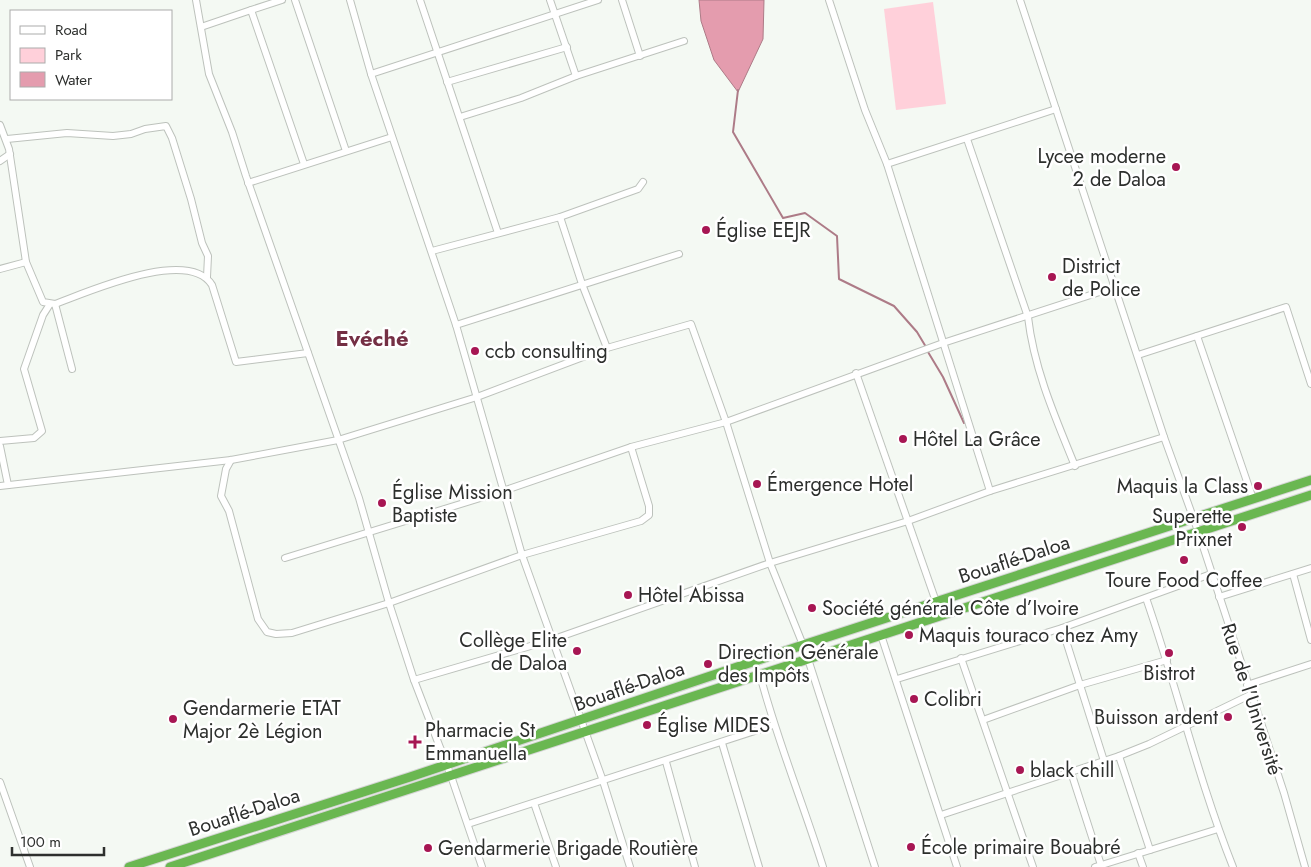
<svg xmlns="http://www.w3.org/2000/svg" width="1311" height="867" viewBox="0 0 1311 867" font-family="Jost,sans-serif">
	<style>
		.green { fill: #ffd0da }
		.water { fill: #e49cae; stroke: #ad7b87 }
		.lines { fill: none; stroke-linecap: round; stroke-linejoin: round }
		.stream { stroke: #ad7b87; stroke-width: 2 }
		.minor-casing { stroke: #bdc2bc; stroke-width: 8 }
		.highway-casing { stroke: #d5d5d5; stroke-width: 11 }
		.minor { stroke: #fff; stroke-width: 6 }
		.highway { stroke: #6ab751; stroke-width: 9 }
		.poi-dot { fill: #a71653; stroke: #fff; stroke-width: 2 }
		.labels { text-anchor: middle; stroke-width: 5; stroke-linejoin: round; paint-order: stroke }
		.poi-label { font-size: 20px; fill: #2d2f2d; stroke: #fff; text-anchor: start }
		.street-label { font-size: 20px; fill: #2d2f2d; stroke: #fff }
		.quarter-label { font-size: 22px; font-weight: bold; fill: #742f44; stroke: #fff }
	</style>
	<rect width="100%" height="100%" fill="#f4f9f3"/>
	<!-- green -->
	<path class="green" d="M933,2L946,104L896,110L884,9Z"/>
	<!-- water -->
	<path class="water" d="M699,0H764L763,39L738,92L714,60L701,21Z"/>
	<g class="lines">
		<!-- stream -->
		<g class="stream">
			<path d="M738,90L733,132L783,218L805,213L837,236L839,279L894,306L917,332L926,347"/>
			<path d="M928,352L943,377L964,423"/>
		</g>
		<!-- minor casing -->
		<g class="minor-casing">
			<g id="minor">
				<path d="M196,0L209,74L232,132L246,176L359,498L389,603L414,680L451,776L482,867"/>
				<path d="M295,0L346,151"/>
				<path d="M350,0L371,74L456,325L522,555L603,781L630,867"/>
				<path d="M420,0L498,233"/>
				<path d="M550,0L576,76"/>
				<path d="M622,0L640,56"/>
				<path d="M829,0L865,110L887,164L990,491"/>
				<path d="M1020,0L1164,437L1198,531L1284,793L1305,867"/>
				<path d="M251,10L282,0"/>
				<path d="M201,27L251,10L304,164"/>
				<path d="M371,74L598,0"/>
				<path d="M447,82L567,47"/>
				<path d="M460,117L521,98L576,76L684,41"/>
				<path d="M0,125L9,149L26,262L43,302L55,304C88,292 188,247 212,285L236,362L308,353"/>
				<path d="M7,139L67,133L113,136L131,134L145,129L166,126L172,138L191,199L202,243L208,256L207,277"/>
				<path d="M967,139L1028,317C1034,369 1055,417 1075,466"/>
				<path d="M0,161L10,154"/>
				<path d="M887,164L1056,109"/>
				<path d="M248,183L392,137"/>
				<path d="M560,217L582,284L607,348"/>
				<path d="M432,251L560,217L638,189L643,182"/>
				<path d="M0,269L26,262"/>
				<path d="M55,304L72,369"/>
				<path d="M456,325L679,254"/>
				<path d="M1197,336L1253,499"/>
				<path d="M1138,355L1286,307L1311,384"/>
				<path d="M856,373L941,616"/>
				<path d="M0,441L34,438L42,431L24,369L43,315L50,304"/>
				<path d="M0,446L8,485"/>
				<path d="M231,460L226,469L221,496L229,511L258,619L267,632L276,634L292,633L389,603L522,555L641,521L649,515V506L631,447"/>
				<path d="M0,486L231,460L338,440L477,397L607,348L691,324L726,422L770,563L803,645"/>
				<path d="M285,558L503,491L631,447L726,422L943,343L1115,287"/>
				<path d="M1293,574L1311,640"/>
				<path d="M1219,597L1311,568"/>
				<path d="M1146,598C1177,687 1198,779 1233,867"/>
				<path d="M1062,628L1104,761"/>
				<path d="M881,635L957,867"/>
				<path d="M961,658L1033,867"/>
				<path d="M808,659L875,867"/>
				<path d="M760,675C777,740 803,803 823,867"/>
				<path d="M897,679L1062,628L1211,574"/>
				<path d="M414,680L551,640L770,563L908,521L990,491L1164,437"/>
				<path d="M1247,685L1311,664"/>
				<path d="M983,720L1080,685L1167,660"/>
				<path d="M722,743L759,867"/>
				<path d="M1119,756L1150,850"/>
				<path d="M666,762L695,867"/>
				<path d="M1071,772L1101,865"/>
				<path d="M0,782L30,867"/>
				<path d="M534,803L556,867"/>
				<path d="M941,815L1119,756L1149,744L1250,695"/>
				<path d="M468,824L773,725"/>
				<path d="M1138,853L1143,867"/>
				<path d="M1095,867L1218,829"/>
			</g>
		</g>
		<!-- highway casing -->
		<g class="highway-casing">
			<g id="highway">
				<path d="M129,867L410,777L803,645L1311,480"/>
				<path d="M170,867L1311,495"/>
			</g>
		</g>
		<!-- minor -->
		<use href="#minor" class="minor"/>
		<!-- highway -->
		<use href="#highway" class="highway"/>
	</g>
	<!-- markers -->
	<g class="poi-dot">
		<circle cx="1176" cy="167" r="5"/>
		<circle cx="706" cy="230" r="5"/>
		<circle cx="1052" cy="277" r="5"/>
		<circle cx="475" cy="351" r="5"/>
		<circle cx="903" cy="439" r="5"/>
		<circle cx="757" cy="484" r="5"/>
		<circle cx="1258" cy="486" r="5"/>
		<circle cx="382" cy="503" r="5"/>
		<circle cx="1242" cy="527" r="5"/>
		<circle cx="1184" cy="560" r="5"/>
		<circle cx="628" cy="595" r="5"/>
		<circle cx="812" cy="608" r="5"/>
		<circle cx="909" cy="635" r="5"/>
		<circle cx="577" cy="651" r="5"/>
		<circle cx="1169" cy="653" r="5"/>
		<circle cx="708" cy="664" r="5"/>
		<circle cx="914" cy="699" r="5"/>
		<circle cx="1228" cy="717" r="5"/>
		<circle cx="173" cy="719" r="5"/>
		<circle cx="647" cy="725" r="5"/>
		<path d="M412.5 734.5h5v5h5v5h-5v5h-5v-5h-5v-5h5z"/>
		<circle cx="1020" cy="770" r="5"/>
		<circle cx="911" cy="847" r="5"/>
		<circle cx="428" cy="848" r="5"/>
	</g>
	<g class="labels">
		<!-- poi labels -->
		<g class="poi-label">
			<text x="1166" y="163" text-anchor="end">Lycee moderne<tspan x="1166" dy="23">2 de Daloa</tspan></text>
			<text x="716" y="237">Église EEJR</text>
			<text x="1062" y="273">District<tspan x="1062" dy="23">de Police</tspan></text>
			<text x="485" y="358">ccb consulting</text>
			<text x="913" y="446">Hôtel La Grâce</text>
			<text x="767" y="491">Émergence Hotel</text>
			<text x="1248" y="493" text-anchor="end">Maquis la Class</text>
			<text x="392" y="499">Église Mission<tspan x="392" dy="23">Baptiste</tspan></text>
			<text x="1232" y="523" text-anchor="end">Superette<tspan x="1232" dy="23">Prixnet</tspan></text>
			<text x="1184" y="587" text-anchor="middle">Toure Food Coffee</text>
			<text x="638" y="602">Hôtel Abissa</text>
			<text x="822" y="615">Société générale Côte d’Ivoire</text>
			<text x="919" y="642">Maquis touraco chez Amy</text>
			<text x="567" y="647" text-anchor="end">Collège Elite<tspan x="567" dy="23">de Daloa</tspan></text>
			<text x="718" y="659">Direction Générale<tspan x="718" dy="23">des Impôts</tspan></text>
			<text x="1169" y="680" text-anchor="middle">Bistrot</text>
			<text x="924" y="706">Colibri</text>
			<text x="183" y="715">Gendarmerie ETAT<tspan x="183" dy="23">Major 2è Légion</tspan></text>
			<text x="1218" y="724" text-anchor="end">Buisson ardent</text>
			<text x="657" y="732">Église MIDES</text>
			<text x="425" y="737">Pharmacie St<tspan x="425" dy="23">Emmanuella</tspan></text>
			<text x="1030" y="777">black chill</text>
			<text x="921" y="854">École primaire Bouabré</text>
			<text x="438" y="855">Gendarmerie Brigade Routière</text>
		</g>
		<!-- street labels -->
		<g class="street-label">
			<text transform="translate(1014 559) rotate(-18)" y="7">Bouaflé-Daloa</text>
			<text transform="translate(629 686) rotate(-19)" y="7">Bouaflé-Daloa</text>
			<text transform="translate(1252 699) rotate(72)" y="7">Rue de l'Université</text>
			<text transform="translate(244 812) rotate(-18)" y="7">Bouaflé-Daloa</text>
		</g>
		<!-- quarter labels -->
		<g class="quarter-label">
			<text x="372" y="346">Evéché</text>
		</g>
	</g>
	<!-- legend -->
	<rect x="10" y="10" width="162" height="90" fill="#ffffff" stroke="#abacab"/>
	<rect x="20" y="26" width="25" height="8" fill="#ffffff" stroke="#abacab"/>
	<text x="55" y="35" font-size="15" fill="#2d2f2d">Road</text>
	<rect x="20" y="48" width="25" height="15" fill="#ffd0da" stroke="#abacab"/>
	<text x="55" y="60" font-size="15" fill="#2d2f2d">Park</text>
	<rect x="20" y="72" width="25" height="15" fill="#e49cae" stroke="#abacab"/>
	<text x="55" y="85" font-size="15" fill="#2d2f2d">Water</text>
	<!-- scale -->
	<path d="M12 847v8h92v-8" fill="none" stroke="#2d2f2d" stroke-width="2.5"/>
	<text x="20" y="847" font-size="15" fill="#2d2f2d" stroke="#ffffff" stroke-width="4" paint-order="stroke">100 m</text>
</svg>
